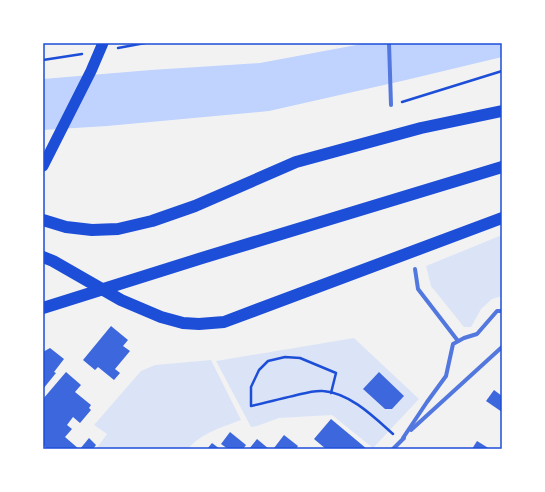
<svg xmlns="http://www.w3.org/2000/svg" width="545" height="492" viewBox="0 0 545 492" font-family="Lato,sans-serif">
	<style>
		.green { fill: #dbe4f7 }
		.water { fill: #bfd3fe }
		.building { fill: #3d67dc }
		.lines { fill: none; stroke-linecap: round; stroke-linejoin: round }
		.path { stroke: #1d4ed8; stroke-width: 2.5 }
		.minor { stroke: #5277de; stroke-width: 4 }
		.trunk { stroke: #1d4ed8; stroke-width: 11 }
		.motorway { stroke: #1d4ed8; stroke-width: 12 }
		.neatline { fill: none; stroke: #1d4ed8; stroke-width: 1.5 }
	</style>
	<rect width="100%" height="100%" fill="#f2f2f2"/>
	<!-- green -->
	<g class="green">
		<path d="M502,235V296L492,299L481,309L471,327H464L431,286L426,266Z"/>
		<path d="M354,338L419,399L373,448L332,415L279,418L257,426L251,427L216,361Z"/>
		<path d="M211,360L241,420C223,427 201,433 188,449H96L107,434L94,425L141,371L155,365Z"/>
	</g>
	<!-- water -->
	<path class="water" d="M367,43H502V57L406,80L269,111L107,126L43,130V79L151,70L260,63Z"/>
	<!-- building -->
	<g class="building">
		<path d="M111,326L128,340L123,346L130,351L115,369L120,373L114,380L98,367L95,370L83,360Z"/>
		<path d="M50,348L64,359L54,372L56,373L43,389V352Z"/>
		<path d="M66,372L81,385L75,392L91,405L89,408L91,410L80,423L73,417L67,425L72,429L65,437L79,449H47L43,445V399Z"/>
		<path d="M379,372L404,396L392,409H385L363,389Z"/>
		<path d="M494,390L502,396V412L486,401Z"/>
		<path d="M331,419L367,449H326L314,439Z"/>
		<path d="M230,432L246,445L243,449H228L221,444Z"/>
		<path d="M284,435L298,446L296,449H276L274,448Z"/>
		<path d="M89,438L96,445L93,449H80Z"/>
		<path d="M257,439L269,449H249Z"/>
		<path d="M477,441L490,449H472Z"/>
		<path d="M212,443L220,449H207Z"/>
	</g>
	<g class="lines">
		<!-- path -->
		<g class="path">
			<path d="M118,48L145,43"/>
			<path d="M43,60L82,54"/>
			<path d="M402,102L502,71"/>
			<path d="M331,393L336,373L300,358L285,357L268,361L259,370L251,387V406C265,403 279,399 293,396C302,394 313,390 323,391C350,393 374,417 393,434"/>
		</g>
		<!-- minor -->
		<g class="minor">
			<path d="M389,43L391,105"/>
			<path d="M415,269L418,289L458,341"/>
			<path d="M411,430L502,347"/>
			<path d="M403,438L427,402L446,376L453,344L464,338L477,334L497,311H502"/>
			<path d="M393,449L404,438"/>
		</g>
		<!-- trunk -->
		<path class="trunk" d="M43,166L91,71L103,43"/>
		<!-- motorway -->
		<g class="motorway">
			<path d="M43,220L66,227L92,230L118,229L152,221L195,206L296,162L421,128L502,111"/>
			<path d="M43,257L53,261L121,300L161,317L183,323L199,324L224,322L502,218"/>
			<path d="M43,308L202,258L502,167"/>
		</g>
	</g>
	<!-- border -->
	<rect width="545" height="492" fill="none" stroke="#ffffff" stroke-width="88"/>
	<rect x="44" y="44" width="457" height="404" class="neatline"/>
</svg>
